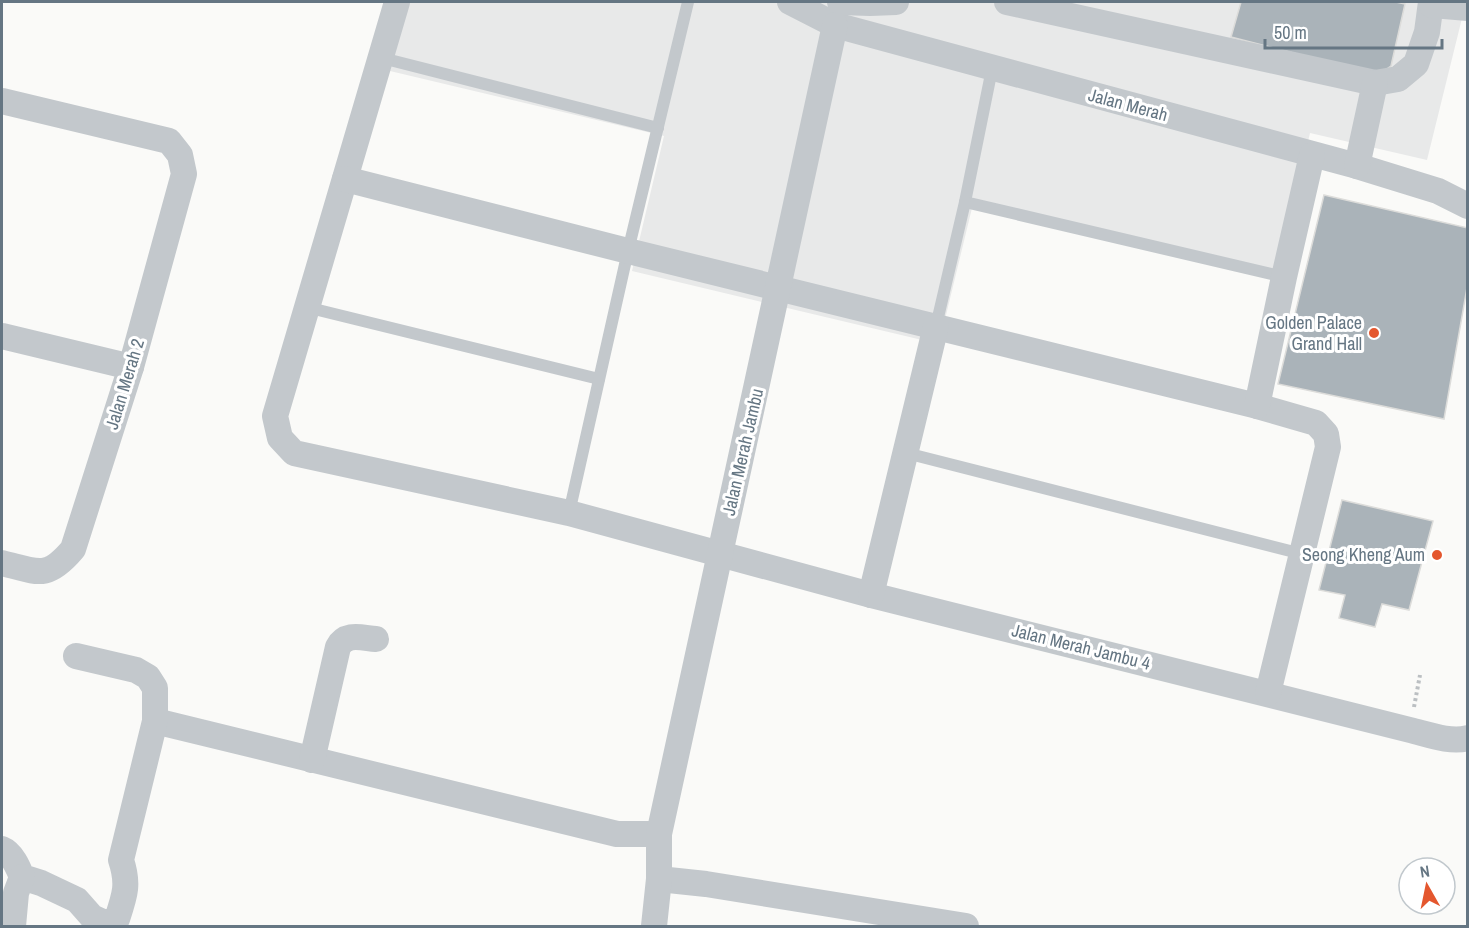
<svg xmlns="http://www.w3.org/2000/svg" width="1469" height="928" viewBox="0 0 1469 928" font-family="'Archivo Narrow',sans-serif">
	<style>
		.built { fill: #e8e9e9 }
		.building { fill: #aab3b9; stroke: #dcdcda; stroke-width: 1.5 }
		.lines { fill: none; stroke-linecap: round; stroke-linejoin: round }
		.path { stroke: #bbbfc2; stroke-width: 4; stroke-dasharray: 3 3; stroke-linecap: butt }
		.lane { stroke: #c3c8cc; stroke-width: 12 }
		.street { stroke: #c3c8cc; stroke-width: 26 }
		.poi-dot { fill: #e4572e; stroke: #fff; stroke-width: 2 }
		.labels { text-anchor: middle; stroke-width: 6; stroke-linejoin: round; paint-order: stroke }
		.street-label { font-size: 18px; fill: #657683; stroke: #fff }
		.poi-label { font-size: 18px; fill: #657683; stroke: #fff; text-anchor: end }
	</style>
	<rect width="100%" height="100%" fill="#fafaf8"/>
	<!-- built -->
	<path class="built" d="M407,2H1466L1427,160L1310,133L1275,279L972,208L939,344L632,271L664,136L390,71Z"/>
	<!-- building -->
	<g class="building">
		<path d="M1241,2H1396L1405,4L1391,66L1378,75L1231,37Z"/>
		<path d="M1324,195L1468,228V282L1444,419L1278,384Z"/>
		<path d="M1342,500L1433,521L1409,610L1382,604L1375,627L1339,618L1345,595L1319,590Z"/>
	</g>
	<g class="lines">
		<!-- path -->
		<path class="path" d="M1414,707L1420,675"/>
		<!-- lane -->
		<g class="lane">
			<path d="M382,58L658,128"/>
			<path d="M992,69L965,202L1284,277"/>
			<path d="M306,307L599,379"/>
			<path d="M936,326L965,202"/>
			<path d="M906,453L1302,554"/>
			<path d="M569,513L628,251L688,2"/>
		</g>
		<!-- street -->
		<g class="street">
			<path d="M397,2L275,416L280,438L294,453L569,513L871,595L1410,730C1427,734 1450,743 1468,738"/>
			<path d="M790,2L835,25L1357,166L1438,191L1468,206"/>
			<path d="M840,2L870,3L896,2"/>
			<path d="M1007,2L1375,83L1398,79L1416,64L1427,32L1431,2"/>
			<path d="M1432,5L1468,8"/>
			<path d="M2,101L169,141L180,155L184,174L131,367L73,549C47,580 38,572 2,563"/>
			<path d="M1357,166L1375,83"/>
			<path d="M345,179L628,251L1257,406L1316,423L1326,434L1328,447L1268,693"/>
			<path d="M2,336L131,367"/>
			<path d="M1257,406L1284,277L1312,155"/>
			<path d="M871,595L936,326"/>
			<path d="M155,721L617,834H659"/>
			<path d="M312,760L338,647C346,632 362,638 376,639"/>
			<path d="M2,849C12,853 18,867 22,877L41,883L77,900L92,917L105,923L117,919C125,895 129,884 121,860L155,721V688L148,677L136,670L76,656"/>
			<path d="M659,879L706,884L966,926"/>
			<path d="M13,926L16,893L22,877"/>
			<path d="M654,926L659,879V834L835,25"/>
		</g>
	</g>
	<!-- markers -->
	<g class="poi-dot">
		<circle cx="1374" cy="333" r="6"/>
		<circle cx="1437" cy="555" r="6"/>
	</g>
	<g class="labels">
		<!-- street labels -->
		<g class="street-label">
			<text transform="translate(1128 105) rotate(15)" y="6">Jalan Merah</text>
			<text transform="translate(125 384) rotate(-73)" y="6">Jalan Merah 2</text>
			<text transform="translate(743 452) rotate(-77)" y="6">Jalan Merah Jambu</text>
			<text transform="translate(1081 647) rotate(14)" y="6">Jalan Merah Jambu 4</text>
		</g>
		<!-- poi labels -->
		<g class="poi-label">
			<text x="1362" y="329">Golden Palace<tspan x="1362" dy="21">Grand Hall</tspan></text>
			<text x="1425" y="561">Seong Kheng Aum</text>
		</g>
	</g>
	<!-- border -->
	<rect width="1469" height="928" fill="none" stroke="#657683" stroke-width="6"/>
	<!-- north arrow -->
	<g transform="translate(1427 886) rotate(351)"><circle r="28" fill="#ffffff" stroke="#c1c8cd" stroke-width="1.5"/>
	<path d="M0-4.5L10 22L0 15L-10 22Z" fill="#e4572e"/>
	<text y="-9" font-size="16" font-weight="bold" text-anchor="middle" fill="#657683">N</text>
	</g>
	<!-- scale -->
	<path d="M1265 39v9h177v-9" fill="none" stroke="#657683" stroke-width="3"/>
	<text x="1274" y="39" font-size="18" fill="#657683" stroke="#ffffff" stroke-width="4.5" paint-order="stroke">50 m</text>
</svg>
